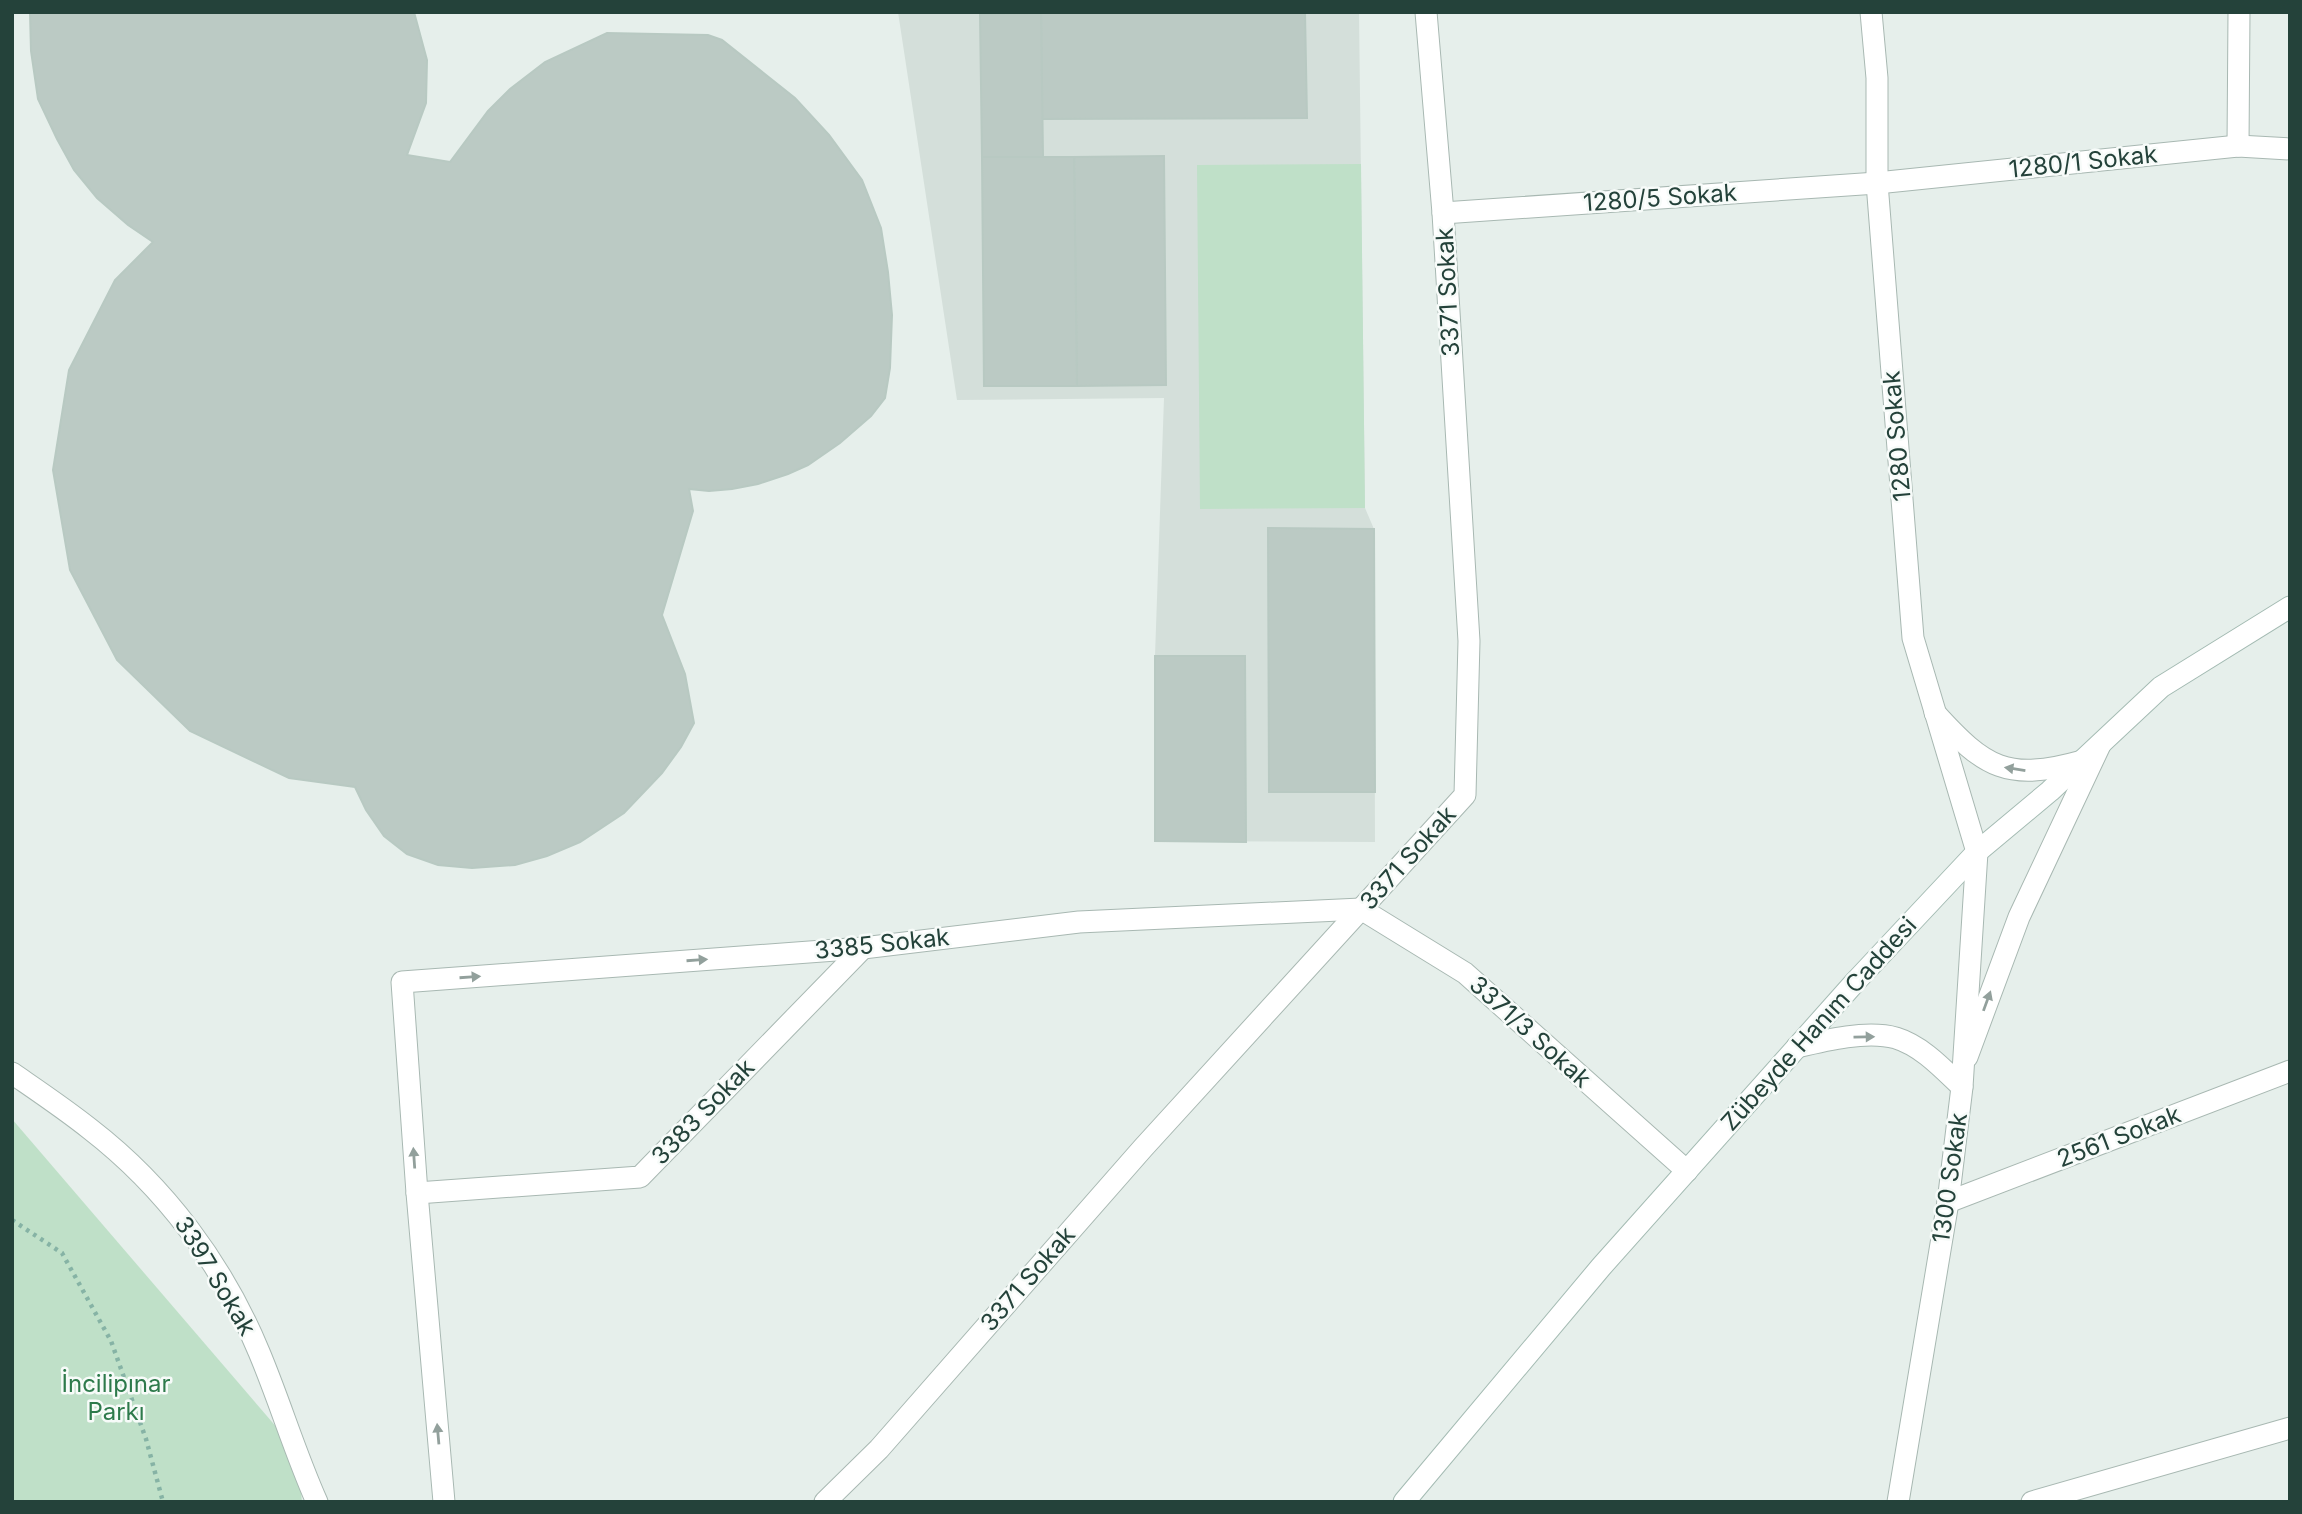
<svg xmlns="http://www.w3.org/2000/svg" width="2302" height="1514" viewBox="0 0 2302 1514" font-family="Inter,sans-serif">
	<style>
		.built { fill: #d4dfda }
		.green { fill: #bfe0c8 }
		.building { fill: #bbcac4; stroke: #b8c9c2; stroke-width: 2 }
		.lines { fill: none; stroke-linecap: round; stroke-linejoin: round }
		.minor-casing { stroke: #a8b8b2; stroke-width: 23 }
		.tertiary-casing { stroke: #a8b8b2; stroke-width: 23 }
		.secondary-casing { stroke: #a4bbb3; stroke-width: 23 }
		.path { stroke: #86b3a5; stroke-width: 4.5; stroke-dasharray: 3.5 5; stroke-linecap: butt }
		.minor { stroke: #fff; stroke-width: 21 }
		.tertiary { stroke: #fff; stroke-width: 21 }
		.secondary { stroke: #fff; stroke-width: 21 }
		.oneway { fill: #92a09c }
		.labels { text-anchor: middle; stroke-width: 5; stroke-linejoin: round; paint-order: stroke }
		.street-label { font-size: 24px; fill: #24423a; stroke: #f7fbf9 }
		.park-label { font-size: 24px; fill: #2d7a4b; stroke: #f7fbf9 }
	</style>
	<rect width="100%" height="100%" fill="#e6efeb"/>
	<!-- built -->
	<path class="built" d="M898,12H1359L1365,508L1374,529L1375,842L1155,841V656L1164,398L957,400Z"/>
	<!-- green -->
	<g class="green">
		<path d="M1361,164L1365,508L1200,509L1197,165Z"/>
		<path d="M12,1119L297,1451L302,1502H12Z"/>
	</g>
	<!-- building -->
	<g class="building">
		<path d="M30,12H414L427,60L426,103L407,155L450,162L488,111L510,89L545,62L607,33L708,35L722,40L795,98L829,135L862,180L881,228L888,272L892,315L890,368L885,398L871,416L840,443L808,465L788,474L758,484L732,489L709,491L689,489L693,511L662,615L685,674L694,723L681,747L662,773L624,813L580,842L547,856L515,865L472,868L438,865L407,854L384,836L366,810L355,787L289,778L190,731L117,660L70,570L53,470L69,370L115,280L153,242L128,225L97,198L74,170L57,139L38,99L31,51Z"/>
		<path d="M1305,12L1307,118L1042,119L1041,13Z"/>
		<path d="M1041,13L1043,157H982L980,14Z"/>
		<path d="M1164,156L1166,385L1077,386L1074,157Z"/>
		<path d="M982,157H1074L1077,386H984Z"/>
		<path d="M1268,528L1374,529L1375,792H1269Z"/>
		<path d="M1155,656H1245L1246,842L1155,841Z"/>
	</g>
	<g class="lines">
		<!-- minor casing -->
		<g class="minor-casing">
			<g id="minor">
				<path d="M2238,146L2239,12"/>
				<path d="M1443,213L1877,183L2238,146L2290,149"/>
				<path d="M1935,713C1985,768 2007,782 2082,761"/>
				<path d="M1361,909L1465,973L1687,1171"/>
				<path d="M1797,1047C1826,1040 1867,1030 1896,1038C1922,1046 1943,1069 1962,1087"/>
				<path d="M1967,1057L2019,917L2100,745"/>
				<path d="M12,1073C38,1091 65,1109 90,1129C165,1187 223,1265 259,1352C280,1402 295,1453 317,1502"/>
				<path d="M417,1193L640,1177L863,948"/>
				<path d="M444,1502L417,1193L402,982L863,948L1079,922L1361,909"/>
				<path d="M825,1502L879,1449L1143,1148L1465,795L1469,641L1443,213L1426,12"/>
				<path d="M2032,1502L2290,1428"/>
			</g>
		</g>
		<!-- tertiary casing -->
		<g class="tertiary-casing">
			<g id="tertiary">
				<path d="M1871,12L1877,78V183L1913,638L1977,852L1962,1087L1948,1202L1898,1502"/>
				<path d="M1948,1202L2290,1071"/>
			</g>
		</g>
		<!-- secondary casing -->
		<g class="secondary-casing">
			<path id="secondary" d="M1404,1502L1601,1267L1856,981L1977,852L2050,791L2161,687L2290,607"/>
		</g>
		<!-- path -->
		<path class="path" d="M12,1220L62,1253L111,1341L146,1439L163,1502"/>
		<!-- minor -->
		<use href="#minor" class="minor"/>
		<!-- tertiary -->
		<use href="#tertiary" class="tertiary"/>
		<!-- secondary -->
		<use href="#secondary" class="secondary"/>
	</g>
	<!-- one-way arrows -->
	<defs><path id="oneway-solid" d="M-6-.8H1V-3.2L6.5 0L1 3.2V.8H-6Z" transform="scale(1.75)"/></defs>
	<g class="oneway">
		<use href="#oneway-solid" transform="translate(2015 769) rotate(-171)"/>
		<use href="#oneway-solid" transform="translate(697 960) rotate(-4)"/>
		<use href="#oneway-solid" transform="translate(470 977) rotate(-4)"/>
		<use href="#oneway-solid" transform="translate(1987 1001) rotate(-70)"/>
		<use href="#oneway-solid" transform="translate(1864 1037) rotate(-1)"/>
		<use href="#oneway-solid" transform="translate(414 1158) rotate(-94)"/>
		<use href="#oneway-solid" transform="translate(438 1434) rotate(-95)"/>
	</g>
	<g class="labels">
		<!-- street labels -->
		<g class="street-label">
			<text transform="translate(2083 162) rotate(-6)" y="8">1280/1 Sokak</text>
			<text transform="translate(1660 198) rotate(-4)" y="8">1280/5 Sokak</text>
			<text transform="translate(1448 292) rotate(-93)" y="8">3371 Sokak</text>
			<text transform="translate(1897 436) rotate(-95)" y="8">1280 Sokak</text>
			<text transform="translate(1408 858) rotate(-48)" y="8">3371 Sokak</text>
			<text transform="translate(882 944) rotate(-6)" y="8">3385 Sokak</text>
			<text transform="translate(1819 1024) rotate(-48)" y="8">Zübeyde Hanım Caddesi</text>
			<text transform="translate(1530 1032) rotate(42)" y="8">3371/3 Sokak</text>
			<text transform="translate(703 1112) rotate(-46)" y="8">3383 Sokak</text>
			<text transform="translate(2119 1137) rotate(-21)" y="8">2561 Sokak</text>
			<text transform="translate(1950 1178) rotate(-82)" y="8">1300 Sokak</text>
			<text transform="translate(215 1276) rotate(59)" y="8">3397 Sokak</text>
			<text transform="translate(1028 1279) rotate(-49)" y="8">3371 Sokak</text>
		</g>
		<!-- park labels -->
		<g class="park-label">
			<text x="116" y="1392">İncilipınar<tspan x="116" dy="28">Parkı</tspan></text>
		</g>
	</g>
	<!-- border -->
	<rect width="2302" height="1514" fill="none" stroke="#24423a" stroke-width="28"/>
</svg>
